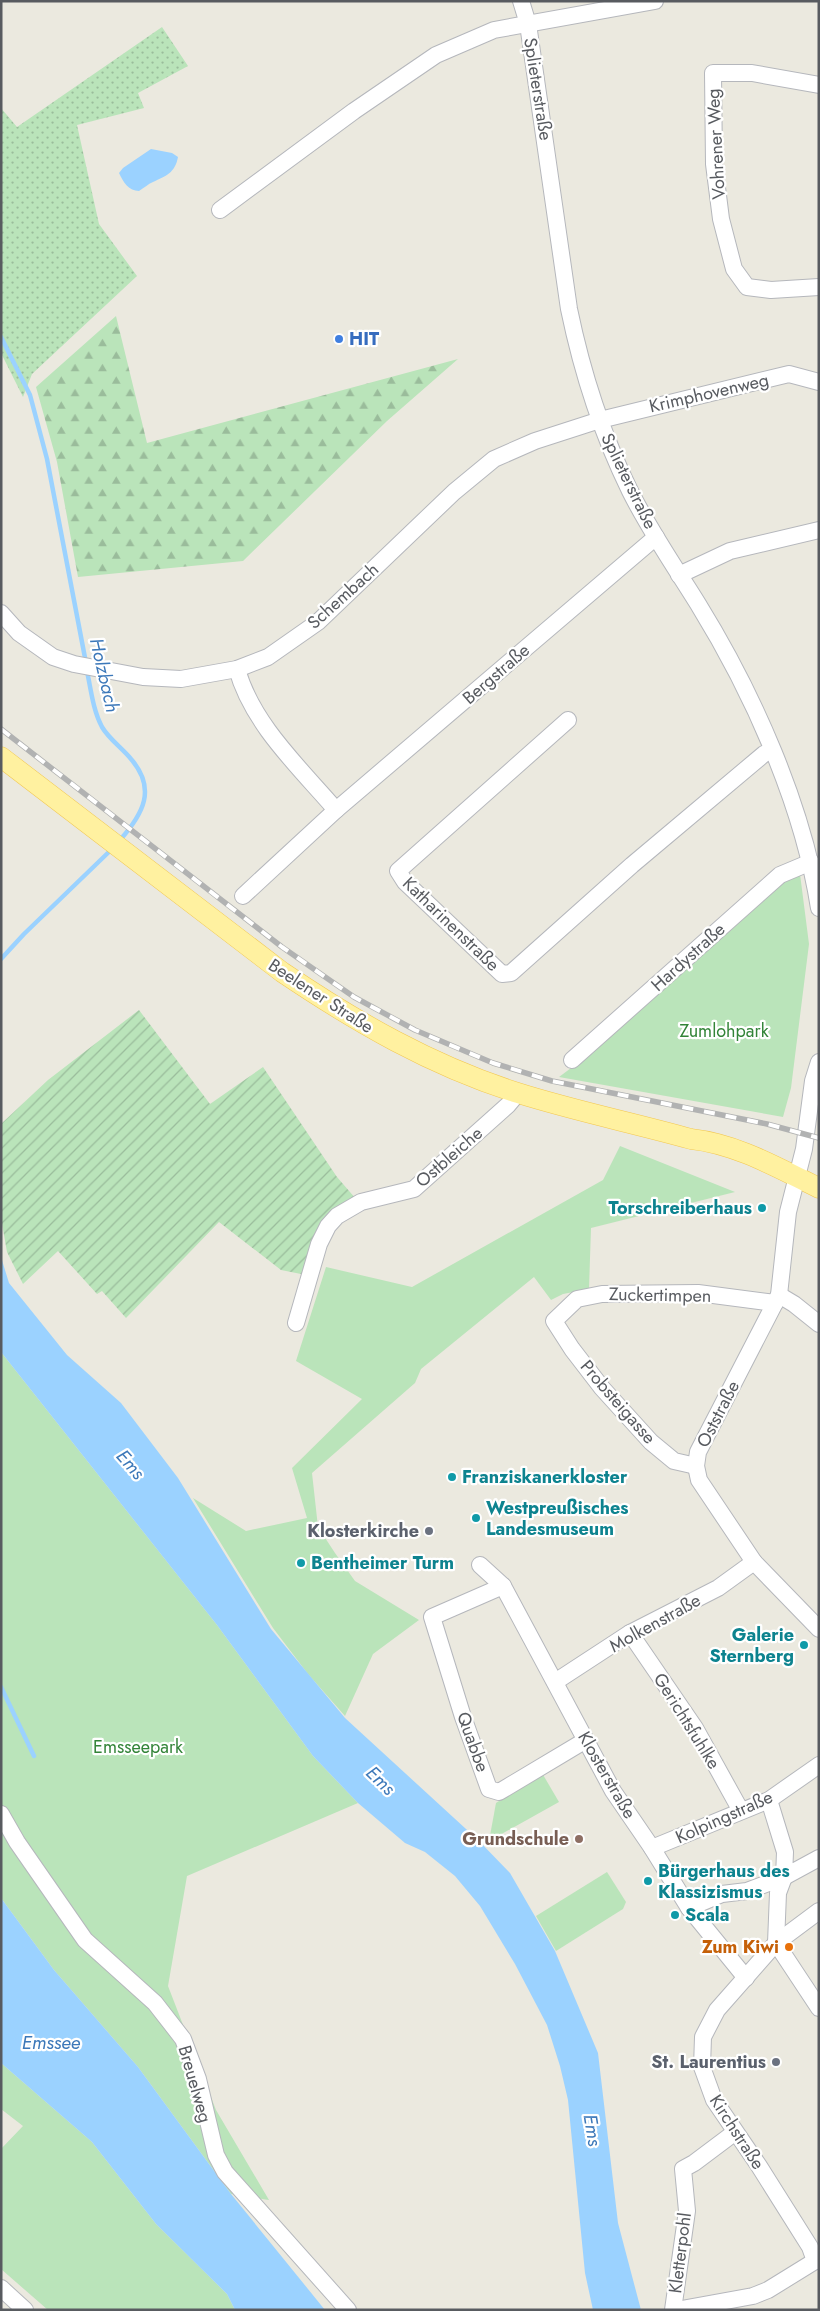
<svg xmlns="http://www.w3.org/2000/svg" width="820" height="2311" viewBox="0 0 820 2311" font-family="Jost,sans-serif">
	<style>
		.grass { fill: url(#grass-dots) }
		.forest { fill: url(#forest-firs) }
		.park { fill: #bae4ba }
		.garden { fill: url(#garden-furrows) }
		.water { fill: #9bd2ff }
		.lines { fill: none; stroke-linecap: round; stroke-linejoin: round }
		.stream { stroke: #9bd2ff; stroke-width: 4.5 }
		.minor-casing { stroke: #b5b7bc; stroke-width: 18 }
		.major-casing { stroke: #f2c751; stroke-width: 21 }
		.minor { stroke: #fff; stroke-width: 16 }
		.major { stroke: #fff1a0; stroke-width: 20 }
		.rail-casing { stroke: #b1b2b2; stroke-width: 5.5 }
		.rail { stroke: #fff; stroke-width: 4; stroke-dasharray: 11; stroke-linecap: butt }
		.shop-dot { fill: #3f7fe0; stroke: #fff; stroke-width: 2 }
		.culture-dot { fill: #0f9aa8; stroke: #fff; stroke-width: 2 }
		.worship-dot { fill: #6b7280; stroke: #fff; stroke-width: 2 }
		.education-dot { fill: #8d6e63; stroke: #fff; stroke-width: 2 }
		.food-dot { fill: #e8710a; stroke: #fff; stroke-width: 2 }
		.labels { text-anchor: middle; stroke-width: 4.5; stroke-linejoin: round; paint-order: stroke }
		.street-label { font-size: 18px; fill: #585b60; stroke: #fff }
		.shop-label { font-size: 18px; font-weight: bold; fill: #366cbe; stroke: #fff; text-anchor: start }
		.park-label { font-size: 18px; fill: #338438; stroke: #fff }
		.culture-label { font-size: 18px; font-weight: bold; fill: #0d838f; stroke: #fff; text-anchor: start }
		.worship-label { font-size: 18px; font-weight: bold; fill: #5b616d; stroke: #fff; text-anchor: end }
		.education-label { font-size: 18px; font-weight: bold; fill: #785e54; stroke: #fff; text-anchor: end }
		.food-label { font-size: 18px; font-weight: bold; fill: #c56008; stroke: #fff; text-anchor: end }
		.water-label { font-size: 19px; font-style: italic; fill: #3c78b9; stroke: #fff }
	</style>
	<defs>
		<pattern id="grass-dots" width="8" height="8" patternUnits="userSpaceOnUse" patternTransform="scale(1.25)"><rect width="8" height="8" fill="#bae4ba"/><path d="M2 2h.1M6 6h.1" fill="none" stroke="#9abc9b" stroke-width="1.8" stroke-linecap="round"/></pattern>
		<pattern id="forest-firs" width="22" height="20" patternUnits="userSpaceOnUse" patternTransform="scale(1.25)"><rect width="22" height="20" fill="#bae4ba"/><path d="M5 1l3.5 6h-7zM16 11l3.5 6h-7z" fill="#9abc9b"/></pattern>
		<pattern id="garden-furrows" width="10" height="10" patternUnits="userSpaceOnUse" patternTransform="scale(1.25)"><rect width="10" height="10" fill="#bae4ba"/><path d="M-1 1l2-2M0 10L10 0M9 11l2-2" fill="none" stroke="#9abc9b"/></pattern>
	</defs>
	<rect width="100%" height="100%" fill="#ebe9df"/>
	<!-- grass -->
	<path class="grass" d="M162,27L188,66L138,93L144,108L77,125L99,224L137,276L32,374L23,397L1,353V108L17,127Z"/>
	<!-- forest -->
	<path class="forest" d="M116,316L147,443L458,359L387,421L243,561L78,577L57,462L36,387Z"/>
	<!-- park -->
	<g class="park">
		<path d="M800,874L809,944L791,1088L783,1117L559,1077L579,1062L782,878Z"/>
		<path d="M620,1146L735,1192L591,1228L589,1289L563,1294L551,1300L534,1277L421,1369L415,1383L312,1473L318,1527L335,1553L355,1581L419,1620L373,1654L345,1716L308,1674L273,1628L193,1498L246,1531L307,1518L292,1468L362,1399L296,1361L326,1267L412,1287L603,1180Z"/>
		<path d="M1,1352L217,1625L313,1756L358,1803L187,1876L168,1986L216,2110L269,2200L231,2194L138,2067L54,1970L1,1898Z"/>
		<path d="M542,1773L559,1802L489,1841L496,1803Z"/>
		<path d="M607,1872L626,1902L623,1909L556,1951L536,1916Z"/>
		<path d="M1,2063L92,2142L156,2224L227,2294L235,2310H48L1,2269V2149L23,2126L1,2109Z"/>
	</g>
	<!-- garden -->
	<path class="garden" d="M139,1010L210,1104L263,1067L337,1177L356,1199L334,1212L306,1275L281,1270L219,1222L126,1318L102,1291L97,1294L58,1251L23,1284L7,1252L1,1218V1124L48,1080Z"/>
	<!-- water -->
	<g class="water">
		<path d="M151,149L172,153L178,157C175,173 166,176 153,182C148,184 144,188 139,191C129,191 123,182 119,173L123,168Z"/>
		<path d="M1,1257L9,1283L67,1355L121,1403L178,1478L271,1629L345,1718L478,1840L510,1873L555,1951L598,2053L618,2223L641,2310H593L585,2273L568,2100L560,2066L547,2025L515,1964L480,1906L455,1876L425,1852L405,1843L358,1803L313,1756L217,1625L1,1352Z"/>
		<path d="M1,1898L54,1970L138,2067L231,2194L325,2310H235L227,2294L156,2224L92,2142L1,2063Z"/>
	</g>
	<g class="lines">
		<!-- stream -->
		<g class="stream">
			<path d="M1,337L30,395L47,459L86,663"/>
			<path d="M87,671C91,690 93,710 102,727C109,739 122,748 131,759C157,789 143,814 120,840"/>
			<path d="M1,959L24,934L113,848"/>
			<path d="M1,1687L34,1756"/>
		</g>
		<!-- minor casing -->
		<g class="minor-casing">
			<g id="minor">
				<path d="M521,1L528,24L569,309C582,372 602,434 630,491C650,531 675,567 698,604C753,693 803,805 819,908"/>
				<path d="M819,85L752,73H713L714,164L721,219L734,269L747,287L771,290L819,287"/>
				<path d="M220,210L354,111L436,55L494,30L655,1"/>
				<path d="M679,575L730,551L819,530"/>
				<path d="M1,613L19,633L53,657L74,664L143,677L181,679L237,669L268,657L318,622L454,492L494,459L535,441L600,420L789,374L819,382"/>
				<path d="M237,669C252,724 300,768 336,810"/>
				<path d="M568,720L398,871L405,882L502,974L511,973L632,865L764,754L772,750"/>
				<path d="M243,896L336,810L656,537"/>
				<path d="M572,1060L780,875L811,862"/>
				<path d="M819,1062L813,1081L804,1149L788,1212L779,1295L698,1452L696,1466L699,1480L754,1562L819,1629"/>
				<path d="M779,1295L794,1304L819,1324"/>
				<path d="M296,1323L319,1244L328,1226L337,1216L361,1202L414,1189L508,1105L518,1093"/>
				<path d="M696,1466L674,1461L651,1442L602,1388L572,1349L554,1321L577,1299L602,1294L698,1293L775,1303"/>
				<path d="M480,1565L503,1586L613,1791L652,1848L689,1908L746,1978"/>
				<path d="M503,1586L432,1617L463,1717L489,1789L499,1792L586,1740"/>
				<path d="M630,1633L695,1728L741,1811"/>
				<path d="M555,1682L630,1633L718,1588L754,1562"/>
				<path d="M769,1800L785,1852L784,1877L819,1858"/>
				<path d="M1,1814L17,1842L85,1940L155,2003L183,2039L198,2079L216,2155L225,2172L348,2310"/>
				<path d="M652,1848L769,1800L819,1765"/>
				<path d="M689,1908L722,1894L747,1891L784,1877L778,1893L776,1943"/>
				<path d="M776,1943L819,2008"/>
				<path d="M815,2261L810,2247L759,2166L714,2100L702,2067L703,2037L717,2010L776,1943L819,1911"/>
				<path d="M1,2288L25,2310"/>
				<path d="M673,2310L687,2211L683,2169L694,2163L734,2133"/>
				<path d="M676,2310L753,2296L768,2290L815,2261"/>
			</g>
		</g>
		<!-- major casing -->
		<g class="major-casing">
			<path id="major" d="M1,757L282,972C356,1022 432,1066 518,1093C575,1111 634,1123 691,1139C737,1144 778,1168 819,1188"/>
		</g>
		<!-- minor -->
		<use href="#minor" class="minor"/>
		<!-- major -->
		<use href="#major" class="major"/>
		<!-- rail casing -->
		<g class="rail-casing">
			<path id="rail" d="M1,729L282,947L354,997L415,1030L493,1063L552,1081L767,1124L819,1138"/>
		</g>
		<!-- rail -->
		<use href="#rail" class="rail"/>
	</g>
	<!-- markers -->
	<circle class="shop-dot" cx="339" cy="339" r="5"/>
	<g class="culture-dot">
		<circle cx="762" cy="1208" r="5"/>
		<circle cx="452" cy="1477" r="5"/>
		<circle cx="476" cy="1518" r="5"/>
		<circle cx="301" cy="1563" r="5"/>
		<circle cx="804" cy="1645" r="5"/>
		<circle cx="648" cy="1881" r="5"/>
		<circle cx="675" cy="1915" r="5"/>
	</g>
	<g class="worship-dot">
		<circle cx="429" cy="1531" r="5"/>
		<circle cx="776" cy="2062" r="5"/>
	</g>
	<circle class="education-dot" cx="579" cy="1839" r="5"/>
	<circle class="food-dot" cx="789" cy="1947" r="5"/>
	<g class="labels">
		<!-- street labels -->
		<g class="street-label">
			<text transform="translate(538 89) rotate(81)" y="6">Splieterstraße</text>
			<text transform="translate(716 144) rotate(-93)" y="6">Vohrener Weg</text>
			<text transform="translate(709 393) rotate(-13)" y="6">Krimphovenweg</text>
			<text transform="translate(629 481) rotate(64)" y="6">Splieterstraße</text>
			<text transform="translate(343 596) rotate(-42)" y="6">Schembach</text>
			<text transform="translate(496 674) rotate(-41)" y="6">Bergstraße</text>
			<text transform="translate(451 924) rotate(44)" y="6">Katharinenstraße</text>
			<text transform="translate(688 957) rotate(-42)" y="6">Hardystraße</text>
			<text transform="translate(321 996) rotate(33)" y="6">Beelener Straße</text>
			<text transform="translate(449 1157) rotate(-41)" y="6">Ostbleiche</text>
			<text transform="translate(660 1295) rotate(1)" y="6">Zuckertimpen</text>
			<text transform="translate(618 1402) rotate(49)" y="6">Probsteigasse</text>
			<text transform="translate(718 1414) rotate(-63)" y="6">Oststraße</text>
			<text transform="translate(655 1623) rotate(-29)" y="6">Molkenstraße</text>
			<text transform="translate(687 1721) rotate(58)" y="6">Gerichtsfuhlke</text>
			<text transform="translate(473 1742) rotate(70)" y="6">Quabbe</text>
			<text transform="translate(607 1775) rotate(60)" y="6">Klosterstraße</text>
			<text transform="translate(724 1817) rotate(-24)" y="6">Kolpingstraße</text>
			<text transform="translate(195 2084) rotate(74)" y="6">Breuelweg</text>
			<text transform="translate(737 2132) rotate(57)" y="6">Kirchstraße</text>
			<text transform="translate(680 2253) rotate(-83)" y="6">Kletterpohl</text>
		</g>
		<!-- shop labels -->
		<g class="shop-label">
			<text x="349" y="345">HIT</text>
		</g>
		<!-- park labels -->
		<g class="park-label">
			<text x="724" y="1037">Zumlohpark</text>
			<text x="138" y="1753">Emsseepark</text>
		</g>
		<!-- culture labels -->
		<g class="culture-label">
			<text x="752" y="1214" text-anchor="end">Torschreiberhaus</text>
			<text x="462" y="1483">Franziskanerkloster</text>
			<text x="486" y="1514">Westpreußisches<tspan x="486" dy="21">Landesmuseum</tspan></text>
			<text x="311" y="1569">Bentheimer Turm</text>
			<text x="794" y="1641" text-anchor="end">Galerie<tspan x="794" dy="21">Sternberg</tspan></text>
			<text x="658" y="1877">Bürgerhaus des<tspan x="658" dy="21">Klassizismus</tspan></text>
			<text x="685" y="1921">Scala</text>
		</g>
		<!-- worship labels -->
		<g class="worship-label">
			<text x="419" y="1537">Klosterkirche</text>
			<text x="766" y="2068">St. Laurentius</text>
		</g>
		<!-- education labels -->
		<g class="education-label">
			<text x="569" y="1845">Grundschule</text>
		</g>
		<!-- food labels -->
		<g class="food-label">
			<text x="779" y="1953">Zum Kiwi</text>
		</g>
		<!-- water labels -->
		<g class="water-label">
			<text transform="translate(105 675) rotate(77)" y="7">Holzbach</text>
			<text transform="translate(131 1464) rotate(49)" y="7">Ems</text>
			<text transform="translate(381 1780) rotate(44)" y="7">Ems</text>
			<text x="51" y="2049">Emssee</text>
			<text transform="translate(593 2130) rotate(81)" y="7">Ems</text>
		</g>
	</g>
	<!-- border -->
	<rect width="820" height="2311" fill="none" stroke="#585b60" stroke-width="5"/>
</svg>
